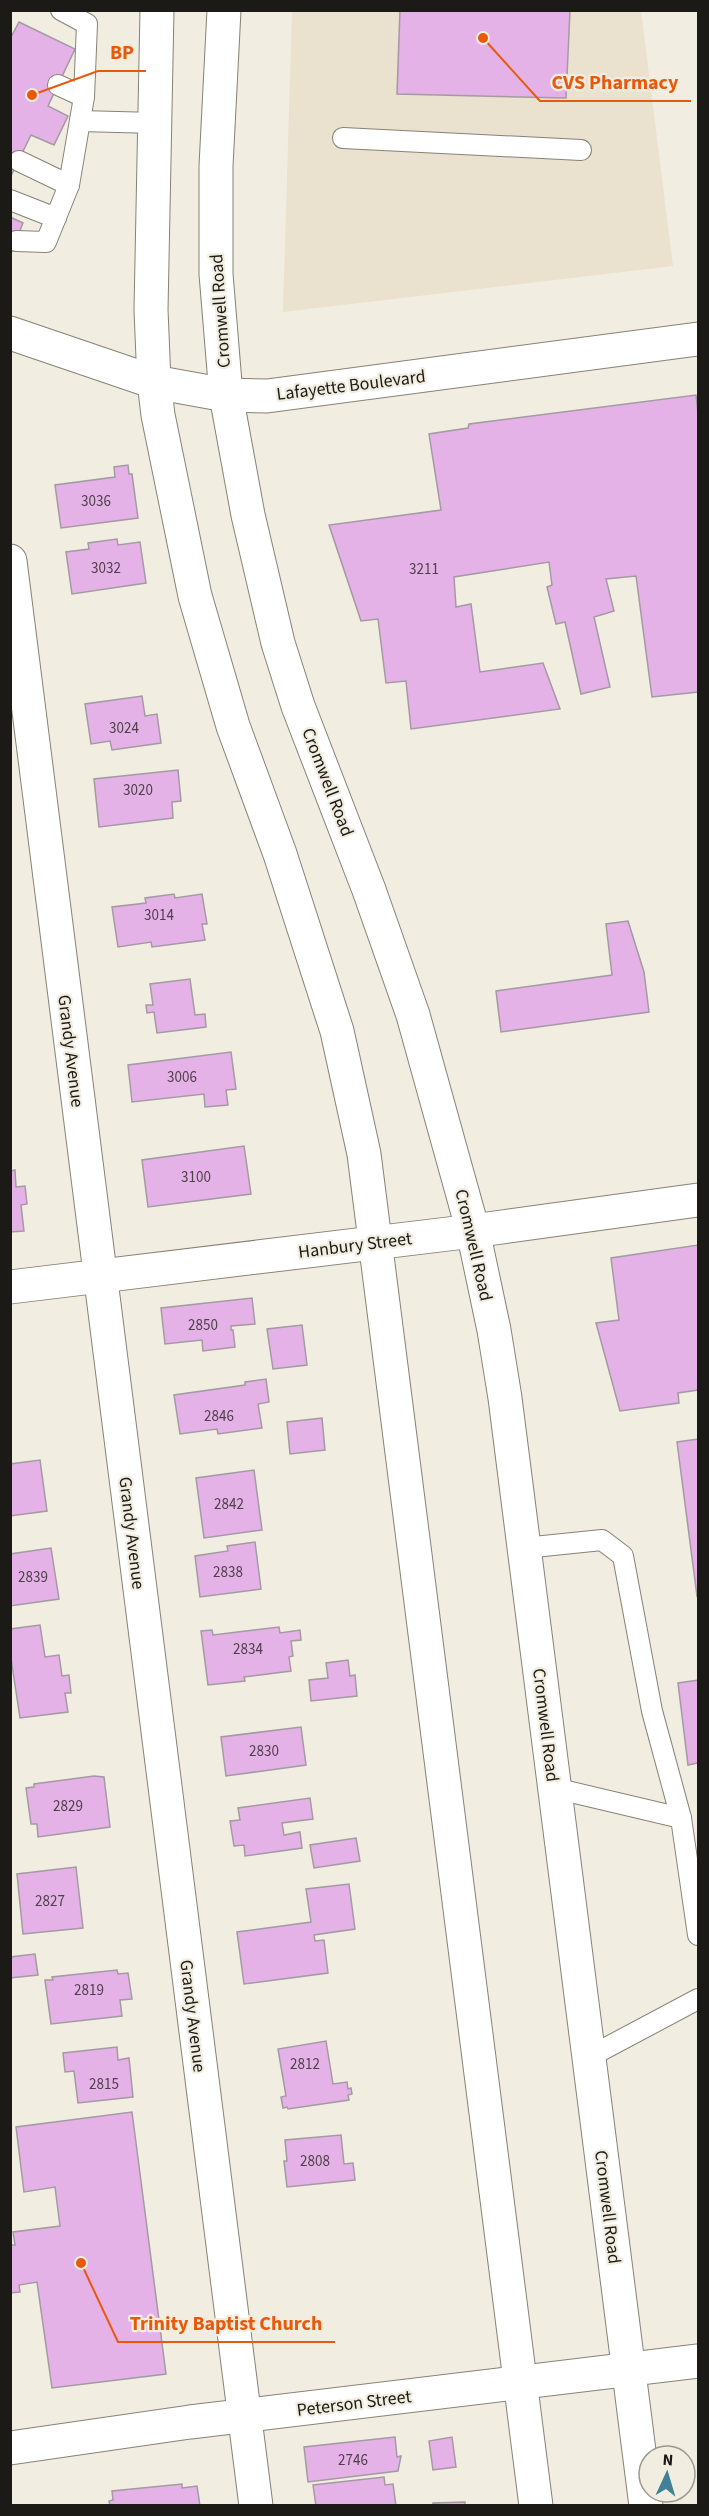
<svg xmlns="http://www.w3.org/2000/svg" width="709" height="2516" viewBox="0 0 709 2516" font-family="'Source Sans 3',sans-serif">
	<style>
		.built { fill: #eae1ce }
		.building { fill: #e4b2e6; stroke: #a39aa3; stroke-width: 1.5 }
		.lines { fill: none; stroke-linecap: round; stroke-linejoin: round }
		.lane-casing { stroke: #878277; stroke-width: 22 }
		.street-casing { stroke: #878277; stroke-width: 35 }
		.secondary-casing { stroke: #878277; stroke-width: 35 }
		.lane { stroke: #fff; stroke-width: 20 }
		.street { stroke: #fff; stroke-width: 33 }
		.secondary { stroke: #fff; stroke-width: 33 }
		.labels { text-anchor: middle; stroke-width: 4.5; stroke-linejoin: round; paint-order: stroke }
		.number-label { font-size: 15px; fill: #4e404a }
		.street-label { font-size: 18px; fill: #1c1a16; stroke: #f2ede1 }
		.leader { fill: none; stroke: #e8590c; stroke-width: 2 }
		.callout-dot { fill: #e8590c; stroke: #f2ede1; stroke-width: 2 }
		.callout-label { font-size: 20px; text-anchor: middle; font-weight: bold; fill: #e8590c; stroke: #f2ede1; stroke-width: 4.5; stroke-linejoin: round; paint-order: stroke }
	</style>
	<rect width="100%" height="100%" fill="#f2ede1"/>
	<!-- built -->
	<path class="built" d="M292,11H641L673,266L283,312Z"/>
	<!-- building -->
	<g class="building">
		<path d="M400,10H570L566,98L397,94Z"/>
		<path d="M19,22L75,49L48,106L68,116L54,145L31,135L10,178V39Z"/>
		<path d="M10,217L23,223L10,256Z"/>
		<path d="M696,395L698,413V692L652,697L636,576L606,579L614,611L594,617L610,687L581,694L565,622L556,624L547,587L552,585L549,562L454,577L456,607L471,604L480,672L543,663L560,709L411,729L406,681L386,683L378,619L361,621L329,525L441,510L429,434L468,428L469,424Z"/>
		<path d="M128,465L129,474H132L138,518L61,528L55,485L115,477L114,467Z"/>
		<path d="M117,539L118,545L140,542L146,583L72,594L66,552L89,549L88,543Z"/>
		<path d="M142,696L145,716L157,714L161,743L112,750L110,741L91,744L85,704Z"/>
		<path d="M178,770L181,801L172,802L173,818L99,827L94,779Z"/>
		<path d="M174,894L175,898L202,894L207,924H202L205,940L152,947L151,942L118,947L112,907L146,903L145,898Z"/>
		<path d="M628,921L644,972L649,1012L501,1032L496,991L612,975L606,924Z"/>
		<path d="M190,979L195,1015L205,1014L206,1027L157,1033L154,1012L147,1013L146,1005H153L150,984Z"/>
		<path d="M231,1052L236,1089L226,1090L228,1105L205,1107L204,1094L132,1102L128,1065Z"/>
		<path d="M244,1146L251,1194L148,1207L142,1160Z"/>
		<path d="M15,1170L16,1187L25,1186L27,1204L21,1205L24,1231L10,1232V1171Z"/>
		<path d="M698,1245V1390L678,1393L679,1403L620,1411L596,1323L619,1320L611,1258Z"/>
		<path d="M252,1298L255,1324L231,1326V1330H233L235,1347L203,1351L202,1340L165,1344L161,1308Z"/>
		<path d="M302,1325L307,1365L273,1369L267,1329Z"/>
		<path d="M266,1379L269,1402L258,1404L262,1428L218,1434L217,1429L180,1434L174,1395L245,1385V1382Z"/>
		<path d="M322,1418L325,1450L290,1454L287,1422Z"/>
		<path d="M698,1439V1595L697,1596L677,1442Z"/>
		<path d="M40,1460L47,1511L10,1516V1464Z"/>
		<path d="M254,1470L262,1530L204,1538L196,1478Z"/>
		<path d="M255,1542L261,1589L200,1597L195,1556L228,1551L227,1546Z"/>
		<path d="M51,1548L59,1599L10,1606V1554Z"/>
		<path d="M40,1625L45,1657L59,1655L62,1676L69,1675L71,1693H65L68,1712L20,1718L10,1652V1629Z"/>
		<path d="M279,1627L280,1633L300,1630L301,1640L291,1641L293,1656L289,1657L291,1671L244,1677L245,1681L208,1685L201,1631L212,1630L213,1635Z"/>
		<path d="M348,1660L350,1676L355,1675L357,1696L311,1701L309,1680L328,1678L326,1663Z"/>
		<path d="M698,1680V1763L688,1765L678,1683Z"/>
		<path d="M301,1727L306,1765L226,1776L221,1737Z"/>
		<path d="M94,1776L104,1777L110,1827L38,1837L37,1824H31L26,1788L34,1787V1784Z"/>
		<path d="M310,1798L313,1819L282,1823L284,1835L300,1832L302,1848L245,1856L244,1845L234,1846L230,1821L240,1820L238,1808Z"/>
		<path d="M356,1838L360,1861L314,1868L310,1845Z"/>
		<path d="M76,1867L83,1928L23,1934L17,1874Z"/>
		<path d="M349,1884L355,1929L314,1935L315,1941L324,1940L328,1973L244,1984L237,1932L311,1922L306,1889Z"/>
		<path d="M35,1954L38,1975L10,1978V1957Z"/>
		<path d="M117,1970L118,1974L128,1973L132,1999L120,2000L122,2016L51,2024L45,1980H53L52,1977Z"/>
		<path d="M326,2041L333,2084L347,2082L348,2089L351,2088L352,2094L348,2095L349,2100L288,2109L287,2107L283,2108L281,2097L286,2096L278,2049Z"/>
		<path d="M117,2047L118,2060L129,2058L133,2097L78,2103L74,2071L65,2072L63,2053Z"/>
		<path d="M132,2112L166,2374L52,2388L37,2282L19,2285L20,2292L10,2293V2245H15L13,2232L60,2226L55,2187L24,2192L16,2127Z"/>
		<path d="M341,2135L344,2164L353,2163L355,2180L287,2187L284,2161H287L285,2140Z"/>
		<path d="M395,2437L397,2457L401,2456L398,2471L308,2482L304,2447Z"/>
		<path d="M452,2437L456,2467L433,2470L429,2441Z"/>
		<path d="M384,2477L385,2485L393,2484L396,2506H316L313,2485Z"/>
		<path d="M182,2484V2488L197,2486L200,2506H110L109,2501L113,2500L112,2491Z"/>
		<path d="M465,2502V2506H433V2503Z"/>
	</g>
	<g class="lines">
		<!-- lane casing -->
		<g class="lane-casing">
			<g id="lane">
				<path d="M58,85L84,97"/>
				<path d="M80,121L155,123"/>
				<path d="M343,138L581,150"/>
				<path d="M19,161L69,185"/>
				<path d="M10,200L56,218"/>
				<path d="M16,241L46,242L69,185L84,97L87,24L61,10"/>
				<path d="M524,1548L602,1540L623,1556L652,1711L681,1818"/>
				<path d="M554,1788L681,1818L698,1935"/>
				<path d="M589,2057L698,1999"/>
			</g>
		</g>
		<!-- street casing -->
		<g class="street-casing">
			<g id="street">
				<path d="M10,333L154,382L226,395L267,396L698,339"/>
				<path d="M10,561L256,2506"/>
				<path d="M10,1287L473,1231L698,1200"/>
				<path d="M10,2448L190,2422L698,2361"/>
			</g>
		</g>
		<!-- secondary casing -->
		<g class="secondary-casing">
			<g id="secondary">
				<path d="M157,10L151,310L154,382L158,415L195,596L233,726L280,854L337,1031L364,1154L536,2506"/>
				<path d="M224,10L216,166V274L226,395L248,515L278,643L298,706L369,890L413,1015L473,1231L494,1330L505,1398L646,2506"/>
			</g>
		</g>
		<!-- lane -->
		<use href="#lane" class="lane"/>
		<!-- street -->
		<use href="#street" class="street"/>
		<!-- secondary -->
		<use href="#secondary" class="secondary"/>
	</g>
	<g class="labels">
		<!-- number labels -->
		<g class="number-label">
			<text x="96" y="506">3036</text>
			<text x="106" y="573">3032</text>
			<text x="424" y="574">3211</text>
			<text x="124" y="733">3024</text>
			<text x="138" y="795">3020</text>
			<text x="159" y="920">3014</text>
			<text x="182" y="1082">3006</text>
			<text x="196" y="1182">3100</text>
			<text x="203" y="1330">2850</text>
			<text x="219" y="1421">2846</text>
			<text x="229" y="1509">2842</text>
			<text x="228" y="1577">2838</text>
			<text x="33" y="1582">2839</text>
			<text x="248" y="1654">2834</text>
			<text x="264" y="1756">2830</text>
			<text x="68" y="1811">2829</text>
			<text x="50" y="1906">2827</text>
			<text x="89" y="1995">2819</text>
			<text x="305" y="2069">2812</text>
			<text x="104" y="2089">2815</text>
			<text x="315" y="2166">2808</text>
			<text x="353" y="2465">2746</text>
		</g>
		<!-- street labels -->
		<g class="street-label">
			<text transform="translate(220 311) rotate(-94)" y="6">Cromwell Road</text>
			<text transform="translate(351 385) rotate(-7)" y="6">Lafayette Boulevard</text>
			<text transform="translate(328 782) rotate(69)" y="6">Cromwell Road</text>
			<text transform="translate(71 1051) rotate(83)" y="6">Grandy Avenue</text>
			<text transform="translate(355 1245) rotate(-7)" y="6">Hanbury Street</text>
			<text transform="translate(474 1245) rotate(77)" y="6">Cromwell Road</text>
			<text transform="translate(132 1533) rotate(83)" y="6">Grandy Avenue</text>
			<text transform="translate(546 1725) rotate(83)" y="6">Cromwell Road</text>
			<text transform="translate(193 2016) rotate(83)" y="6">Grandy Avenue</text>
			<text transform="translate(608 2207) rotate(83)" y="6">Cromwell Road</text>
			<text transform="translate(354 2403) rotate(-7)" y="6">Peterson Street</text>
		</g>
	</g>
	<!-- callouts -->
	<path class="leader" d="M32 95L98 71H146M483 38L540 101H691M81 2263L118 2342H335"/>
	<g class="callout-dot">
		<circle cx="32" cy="95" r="6"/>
		<circle cx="483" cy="38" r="6"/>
		<circle cx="81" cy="2263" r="6"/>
	</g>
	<g class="callout-label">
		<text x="122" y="59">BP</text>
		<text x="615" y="89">CVS Pharmacy</text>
		<text x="226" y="2330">Trinity Baptist Church</text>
	</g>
	<!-- border -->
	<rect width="709" height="2516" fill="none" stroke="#1c1a16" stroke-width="24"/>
	<!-- north arrow -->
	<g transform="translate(667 2474) rotate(4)"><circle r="28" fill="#f2ede1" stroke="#9c9990" stroke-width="1.5"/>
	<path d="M0-4.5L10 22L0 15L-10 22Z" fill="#418095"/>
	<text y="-9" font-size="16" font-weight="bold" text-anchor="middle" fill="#1c1a16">N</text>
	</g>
</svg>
